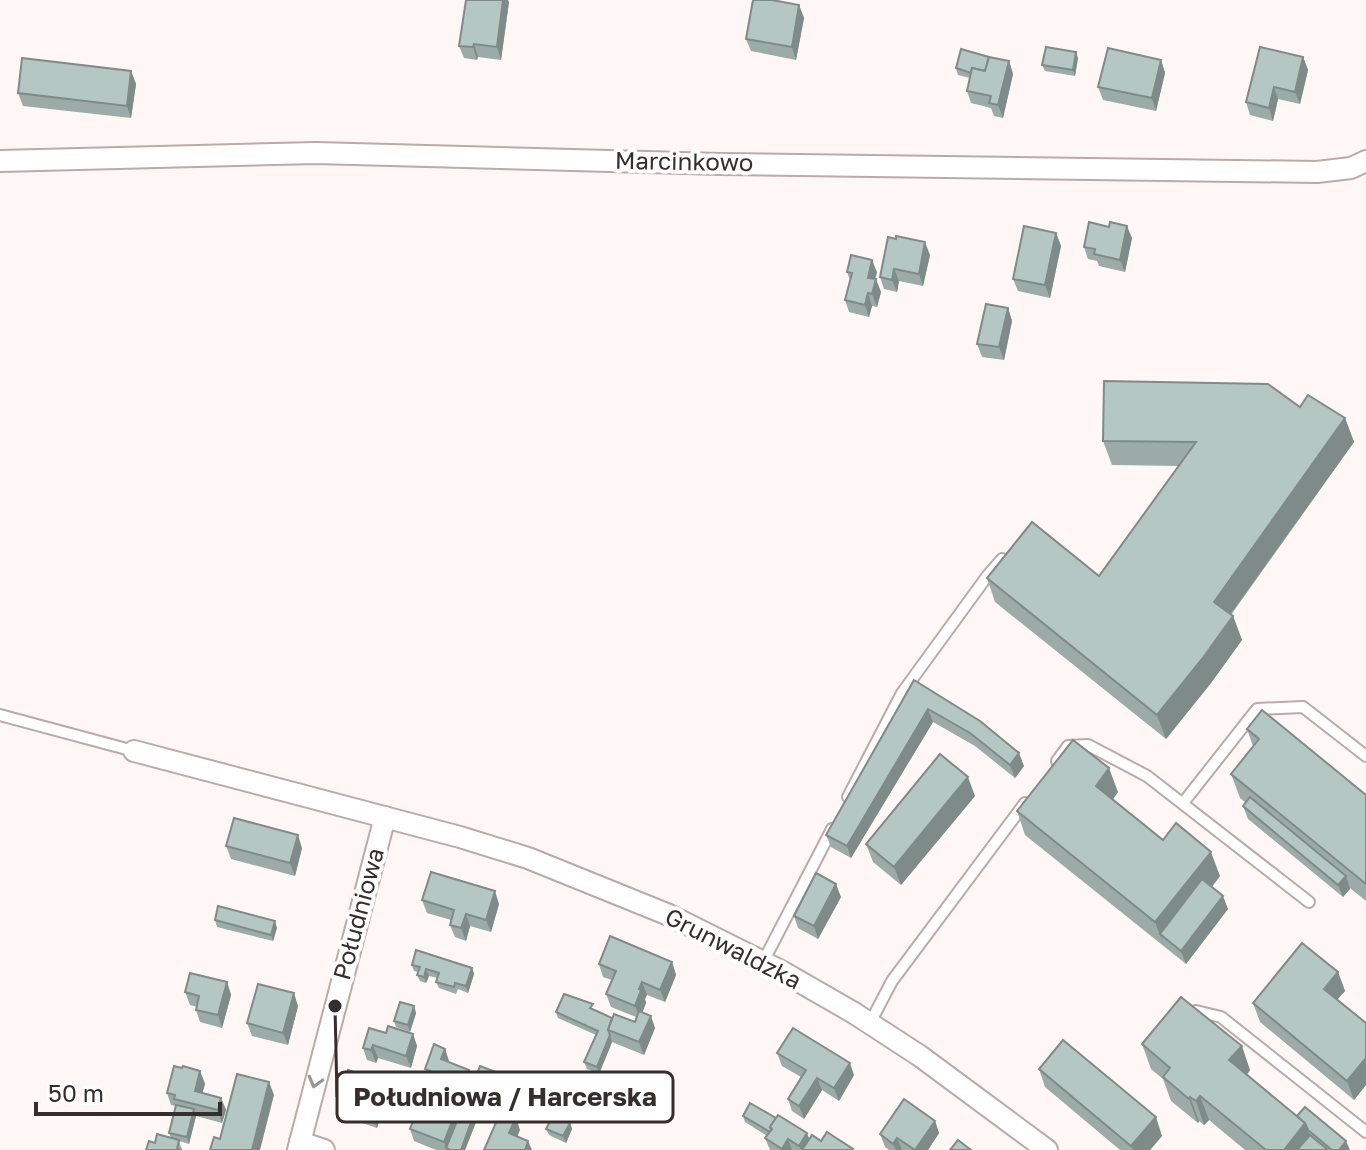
<svg xmlns="http://www.w3.org/2000/svg" width="1366" height="1150" viewBox="0 0 1366 1150" font-family="'Golos Text',sans-serif">
	<style>
		.lines { fill: none; stroke-linecap: round; stroke-linejoin: round }
		.lane-casing { stroke: #bbaaa8; stroke-width: 14 }
		.street-casing { stroke: #bbaaa8; stroke-width: 24 }
		.lane { stroke: #fff; stroke-width: 10 }
		.street { stroke: #fff; stroke-width: 20 }
		.wall { fill: #9caba7 }
		.shaded-wall { fill: #7f8b88 }
		.building { fill: #b5c7c2; stroke: #7f8b88; stroke-width: 2 }
		.oneway { stroke: #9a9696 }
		.labels { text-anchor: middle; stroke-width: 8; stroke-linejoin: round; paint-order: stroke }
		.street-label { font-size: 24px; fill: #352e2d; stroke: #fff }
		.leader { fill: none; stroke: #352e2d; stroke-width: 3 }
		.callout-dot { fill: #352e2d; stroke: #fff; stroke-width: 3 }
		.callout { fill: #fff; stroke: #352e2d; stroke-width: 3 }
		.callout-label { font-size: 26px; text-anchor: middle; font-weight: bold; fill: #352e2d }
	</style>
	<rect width="100%" height="100%" fill="#fff7f6"/>
	<g class="lines">
		<!-- lane casing -->
		<g class="lane-casing">
			<g id="lane">
				<path d="M0,715L134,751"/>
				<path d="M1057,761L1068,746L1088,745L1147,776L1309,902"/>
				<path d="M848,797L902,693L988,575L1002,559"/>
				<path d="M1183,803L1257,709L1303,707L1366,756"/>
				<path d="M763,962L832,829"/>
				<path d="M1196,1011L1221,1017L1366,1132"/>
				<path d="M870,1023L892,981L1025,803"/>
			</g>
		</g>
		<!-- street casing -->
		<g class="street-casing">
			<g id="street">
				<path d="M0,161L316,153L720,164L1317,172L1351,168L1366,161"/>
				<path d="M134,751L460,837L528,858L669,915L781,971L854,1013L920,1056L1047,1150"/>
				<path d="M300,1142L324,1150"/>
				<path d="M298,1150L385,817"/>
			</g>
		</g>
		<!-- lane -->
		<use href="#lane" class="lane"/>
		<!-- street -->
		<use href="#street" class="street"/>
	</g>
	<!-- wall -->
	<g class="wall">
		<path d="M509,2L501,60L478,57L477,60L464,58L459,46Z"/>
		<path d="M799,5L804,18L796,60L751,51L746,39Z"/>
		<path d="M989,57L1009,61L1013,74L1003,118L994,116L991,108L971,103L967,91L970,78L958,75L956,68Z"/>
		<path d="M1303,57L1308,70L1300,104L1278,99L1273,121L1250,115L1246,102Z"/>
		<path d="M1078,58L1075,76L1045,71L1042,65Z"/>
		<path d="M1161,60L1165,73L1156,111L1103,100L1098,87Z"/>
		<path d="M131,71L136,84L131,118L23,106L18,93Z"/>
		<path d="M1056,233L1061,246L1050,298L1018,291L1013,279Z"/>
		<path d="M888,237L930,255L923,286L899,281L897,292L884,289L880,277Z"/>
		<path d="M1132,238L1125,272L1099,266L1097,261L1088,259L1084,247Z"/>
		<path d="M847,272H877L875,279L881,292L877,307L872,306L869,317L849,312L845,300L850,280Z"/>
		<path d="M1008,308L1012,321L1004,360L982,357L977,344Z"/>
		<path d="M1300,407L1345,418L1354,442L1231,615L1233,616L1242,640L1211,683L1166,739L995,602L987,578L1099,576L1179,466L1112,465L1103,441Z"/>
		<path d="M914,680L1024,766L1015,778L975,746L933,722L851,858L831,847L826,835Z"/>
		<path d="M1247,729L1366,795V901L1350,888L1343,897L1248,819L1243,806L1246,803L1240,798L1231,774L1253,746Z"/>
		<path d="M1118,792L1113,799L1163,840L1220,876L1212,887L1228,909L1186,964L1025,835L1017,811Z"/>
		<path d="M975,796L901,885L873,862L866,844Z"/>
		<path d="M226,846L302,848L295,876L231,859Z"/>
		<path d="M841,897L818,939L798,928L794,916Z"/>
		<path d="M422,900L499,904L491,932L470,926L466,941L455,937L450,925L451,920L427,913Z"/>
		<path d="M215,920L277,928L273,941L217,927Z"/>
		<path d="M672,962L676,975L665,1002L647,995L645,999L646,1003L642,1012L655,1028L644,1055L612,1042L599,1074L587,1069L584,1062L596,1035L558,1018L556,1012L612,1018L635,1022L636,1017L611,1007L606,994L612,980L603,977L599,964Z"/>
		<path d="M412,965L472,968L474,974L468,993L458,989L456,994L439,988L436,982L438,978L429,976L426,983L420,981L417,975L418,972L414,971Z"/>
		<path d="M1338,972L1345,991L1337,999L1366,1023V1085L1354,1100L1260,1022L1253,1003Z"/>
		<path d="M227,982L231,995L222,1028L200,1022L196,1010L197,1007L190,1005L185,992Z"/>
		<path d="M298,1006L288,1045L252,1036L247,1023Z"/>
		<path d="M414,1006L416,1013L410,1032L396,1027L394,1021Z"/>
		<path d="M386,1033L413,1034L417,1046L411,1068L378,1058L376,1063L367,1060L363,1048Z"/>
		<path d="M1142,1044L1250,1070L1247,1075L1297,1116L1350,1150H1245L1209,1120L1204,1125L1199,1121L1198,1123L1171,1101L1163,1079L1151,1069Z"/>
		<path d="M445,1049L449,1062L469,1070L473,1082L468,1096L429,1082L425,1069Z"/>
		<path d="M777,1053L854,1075L839,1101L822,1090L804,1119L792,1111L788,1099L801,1077L782,1066Z"/>
		<path d="M182,1068L200,1071L205,1084L202,1093L221,1098L226,1110L222,1123L196,1116L189,1144L179,1141L182,1150L155,1143L171,1138L169,1133L176,1106L171,1105L167,1093Z"/>
		<path d="M1039,1069L1162,1136L1150,1150H1120L1045,1087Z"/>
		<path d="M500,1076L546,1108L539,1121L510,1107L508,1111L498,1106L494,1094Z"/>
		<path d="M498,1078L484,1115L476,1112L478,1117L465,1150H436L414,1141L410,1129L456,1111L458,1117L468,1108L466,1103Z"/>
		<path d="M387,1095L377,1128L342,1116L337,1104Z"/>
		<path d="M743,1116L809,1139L853,1150H770L765,1138L767,1136L745,1122Z"/>
		<path d="M935,1121L939,1133L928,1150H889L885,1147L880,1134Z"/>
		<path d="M570,1123L572,1129L566,1143L549,1135L546,1129Z"/>
	</g>
	<!-- shaded-wall -->
	<g class="shaded-wall">
		<path d="M503,0H508L509,2L501,60L497,47Z"/>
		<path d="M799,5L804,18L796,60L792,47Z"/>
		<path d="M474,44L478,57L477,60L473,47Z"/>
		<path d="M1076,52L1078,58L1075,76L1073,70Z"/>
		<path d="M1303,57L1308,70L1300,104L1295,92Z"/>
		<path d="M1161,60L1165,73L1156,111L1152,98Z"/>
		<path d="M1009,61L1013,74L1003,118L998,105Z"/>
		<path d="M131,71L136,84L131,118L127,106Z"/>
		<path d="M1274,87L1278,99L1273,121L1269,108Z"/>
		<path d="M1127,226L1132,238L1125,272L1120,260Z"/>
		<path d="M1056,233L1061,246L1050,298L1045,285Z"/>
		<path d="M925,242L930,255L923,286L919,274Z"/>
		<path d="M872,260L877,272L872,290L868,278Z"/>
		<path d="M894,269L899,281L897,292L892,280Z"/>
		<path d="M876,279L881,292L877,307L872,294Z"/>
		<path d="M868,293L872,306L869,317L865,305Z"/>
		<path d="M1008,308L1012,321L1004,360L999,347Z"/>
		<path d="M1345,418L1354,442L1222,626L1214,602Z"/>
		<path d="M1233,616L1242,640L1211,683L1166,739L1157,715Z"/>
		<path d="M928,709L933,722L851,858L847,846Z"/>
		<path d="M1019,753L1024,766L1015,778L1010,765Z"/>
		<path d="M1109,768L1118,792L1105,810L1096,786Z"/>
		<path d="M968,777L975,796L901,885L894,867Z"/>
		<path d="M298,835L302,848L295,876L290,863Z"/>
		<path d="M1211,852L1220,876L1169,941L1160,934L1164,946L1155,922Z"/>
		<path d="M1346,876L1350,889L1343,897L1338,885Z"/>
		<path d="M836,884L841,897L818,939L814,926Z"/>
		<path d="M495,891L499,904L491,932L486,920Z"/>
		<path d="M1223,896L1228,909L1186,964L1181,951Z"/>
		<path d="M466,914L470,926L466,941L461,928Z"/>
		<path d="M275,921L277,928L273,941L271,935Z"/>
		<path d="M672,962L676,975L665,1002L660,990Z"/>
		<path d="M472,968L474,974L468,993L466,986Z"/>
		<path d="M426,969L429,976L426,983L424,977Z"/>
		<path d="M1338,972L1345,991L1331,1007L1324,989Z"/>
		<path d="M227,982L231,995L222,1028L218,1015Z"/>
		<path d="M642,982L647,995L645,999L646,1003L640,1019L635,1006Z"/>
		<path d="M294,993L298,1006L288,1045L283,1033Z"/>
		<path d="M414,1006L416,1013L410,1032L408,1025Z"/>
		<path d="M651,1016L655,1028L644,1055L639,1042Z"/>
		<path d="M413,1034L417,1046L411,1068L406,1056Z"/>
		<path d="M610,1035L612,1042L599,1074L597,1067Z"/>
		<path d="M373,1045L378,1058L376,1063L371,1050Z"/>
		<path d="M1242,1046L1250,1070L1238,1085L1229,1060Z"/>
		<path d="M445,1049L449,1061L445,1071L441,1059Z"/>
		<path d="M1366,1058V1085L1354,1100L1347,1081Z"/>
		<path d="M850,1063L854,1075L839,1101L834,1088Z"/>
		<path d="M469,1070L473,1082L468,1096L463,1084Z"/>
		<path d="M200,1071L205,1084L199,1104L195,1091Z"/>
		<path d="M496,1072L498,1078L484,1115L482,1108Z"/>
		<path d="M817,1078L822,1090L804,1119L799,1106Z"/>
		<path d="M269,1082L274,1095L260,1150H252Z"/>
		<path d="M383,1082L387,1095L377,1128L372,1115Z"/>
		<path d="M505,1095L510,1107L508,1111L503,1098Z"/>
		<path d="M541,1095L546,1108L539,1121L535,1109Z"/>
		<path d="M1200,1096L1209,1120L1204,1125L1196,1101Z"/>
		<path d="M1190,1097L1199,1121L1198,1123L1189,1099Z"/>
		<path d="M221,1098L226,1110L222,1123L218,1110Z"/>
		<path d="M194,1109L196,1116L189,1144L187,1137Z"/>
		<path d="M456,1111L461,1124L446,1148L444,1142Z"/>
		<path d="M475,1111L478,1117L465,1150H461Z"/>
		<path d="M516,1117L520,1130L514,1145L509,1133Z"/>
		<path d="M1156,1117L1162,1136L1150,1150H1133L1131,1146Z"/>
		<path d="M935,1121L939,1133L928,1150H915Z"/>
		<path d="M570,1123L572,1129L566,1143L563,1136Z"/>
		<path d="M1305,1123L1314,1147L1312,1150H1284Z"/>
		<path d="M807,1133L812,1146L809,1150H801L799,1146Z"/>
		<path d="M897,1138L902,1150H896L893,1144Z"/>
		<path d="M788,1139L792,1150H782V1149Z"/>
		<path d="M528,1141L532,1150H525Z"/>
		<path d="M1346,1141L1350,1150H1339Z"/>
	</g>
	<!-- building -->
	<g class="building">
		<path d="M466,0H503L497,47L474,44L473,47L459,46Z"/>
		<path d="M753,0H772L799,5L792,47L746,39Z"/>
		<path d="M1046,47L1076,52L1073,70L1042,65Z"/>
		<path d="M1260,47L1303,57L1295,92L1274,87L1269,108L1246,102Z"/>
		<path d="M1108,48L1161,60L1152,98L1098,87Z"/>
		<path d="M961,49L989,57L985,71L972,68L971,73L956,68Z"/>
		<path d="M989,57L1009,61L998,105L989,103L991,96L967,91L972,68L985,71Z"/>
		<path d="M22,58L131,71L127,106L18,93Z"/>
		<path d="M1089,222L1109,227L1110,222L1127,226L1120,260L1094,254L1095,249L1084,247Z"/>
		<path d="M1024,226L1056,233L1045,285L1013,279Z"/>
		<path d="M896,236L925,242L919,274L894,269L892,280L880,277L888,237L896,239Z"/>
		<path d="M851,255L872,260L868,278L876,279L872,294L868,293L865,305L845,300L852,273L847,272Z"/>
		<path d="M986,304L1008,308L999,347L977,344Z"/>
		<path d="M1104,381L1268,384L1300,407L1308,395L1345,418L1214,602L1233,616L1202,659L1157,715L987,578L1032,522L1099,576L1196,442L1103,441Z"/>
		<path d="M914,680L980,721L1019,753L1010,765L970,733L928,709L847,846L826,835Z"/>
		<path d="M1262,710L1366,795V884L1231,774L1259,739L1247,729Z"/>
		<path d="M1073,740L1109,768L1096,786L1163,840L1176,823L1211,852L1155,922L1017,811Z"/>
		<path d="M940,754L968,777L894,867L866,844Z"/>
		<path d="M1250,797L1346,876L1338,885L1243,806Z"/>
		<path d="M234,818L298,835L290,863L226,846Z"/>
		<path d="M431,872L495,891L486,920L466,914L461,928L450,925L454,910L422,900Z"/>
		<path d="M816,873L836,884L814,926L794,916Z"/>
		<path d="M1202,879L1223,896L1181,951L1160,934Z"/>
		<path d="M218,906L275,921L271,935L215,920Z"/>
		<path d="M610,936L672,962L660,990L642,982L639,989L641,990L635,1006L606,994L616,971L599,964Z"/>
		<path d="M1302,943L1338,972L1324,989L1366,1023V1058L1347,1081L1253,1003Z"/>
		<path d="M416,950L472,968L466,986L455,983L454,987L436,982L439,973L426,969L424,977L417,975L420,967L412,965Z"/>
		<path d="M190,973L227,982L218,1015L196,1010L199,996L185,992Z"/>
		<path d="M258,984L294,993L283,1033L247,1023Z"/>
		<path d="M564,994L593,1004L590,1008L612,1018L608,1030L610,1035L597,1067L584,1062L598,1031L556,1012Z"/>
		<path d="M1181,997L1242,1046L1229,1060L1305,1123L1284,1150H1266L1200,1096L1196,1101L1190,1097L1189,1099L1163,1077L1170,1068L1142,1044Z"/>
		<path d="M400,1002L414,1006L408,1025L394,1021Z"/>
		<path d="M639,1011L651,1016L639,1042L608,1030L614,1014L635,1022Z"/>
		<path d="M388,1026L413,1034L406,1056L373,1045L371,1050L363,1048L369,1028L386,1033Z"/>
		<path d="M793,1028L850,1063L834,1088L817,1078L799,1106L788,1099L806,1070L777,1053Z"/>
		<path d="M1063,1040L1156,1117L1131,1146L1039,1069Z"/>
		<path d="M434,1044L445,1049L441,1059L469,1070L463,1084L425,1069Z"/>
		<path d="M174,1066L182,1068L183,1066L200,1071L195,1091L221,1098L218,1110L174,1099L175,1095L167,1093Z"/>
		<path d="M480,1066L496,1072L482,1108L466,1103Z"/>
		<path d="M348,1070L383,1082L372,1115L337,1104Z"/>
		<path d="M237,1074L269,1082L252,1150H210L214,1137L220,1139Z"/>
		<path d="M422,1098L456,1111L444,1142L410,1129Z"/>
		<path d="M904,1099L935,1121L915,1150L897,1138L893,1144L880,1134Z"/>
		<path d="M750,1103L776,1118L770,1127L771,1130L770,1132L743,1116Z"/>
		<path d="M176,1105L194,1109L187,1137L169,1133Z"/>
		<path d="M463,1106L475,1111L461,1150H450L446,1148Z"/>
		<path d="M1305,1107L1346,1141L1339,1150H1332L1308,1130L1305,1123L1297,1116Z"/>
		<path d="M501,1111L516,1117L509,1133L528,1141L525,1150H484Z"/>
		<path d="M553,1115L570,1123L563,1136L546,1129Z"/>
		<path d="M778,1115L807,1133L799,1146L788,1139L782,1149L765,1138L772,1129L770,1127Z"/>
		<path d="M827,1132L853,1149L852,1150H802L812,1135L821,1141Z"/>
		<path d="M157,1134L179,1140L177,1149L182,1150H146L149,1141L155,1143Z"/>
		<path d="M1310,1135L1328,1150H1297Z"/>
		<path d="M958,1140L971,1150H950Z"/>
	</g>
	<!-- one-way arrows -->
	<defs><path id="oneway-chevron" d="M-2-3.5L2.5 0L-2 3.5" fill="none" stroke-width="1.6" stroke-linecap="round" stroke-linejoin="round" transform="scale(2)"/></defs>
	<use class="oneway" href="#oneway-chevron" transform="translate(315 1082) rotate(105)"/>
	<g class="labels">
		<!-- street labels -->
		<g class="street-label">
			<text transform="translate(684 162) rotate(1)" y="8">Marcinkowo</text>
			<text transform="translate(359 914) rotate(-75)" y="8">Południowa</text>
			<text transform="translate(733 949) rotate(27)" y="8">Grunwaldzka</text>
		</g>
	</g>
	<!-- callouts -->
	<path class="leader" d="M335 1006L337 1097"/>
	<circle class="callout-dot" cx="335" cy="1006" r="8"/>
	<rect class="callout" x="337" y="1072" width="336" height="50" rx="8"/>
	<g class="callout-label">
		<text x="505" y="1106">Południowa / Harcerska</text>
	</g>
	<!-- scale -->
	<path d="M36 1102v12h184v-12" fill="none" stroke="#352e2d" stroke-width="4"/>
	<text x="48" y="1102" font-size="24" fill="#352e2d" stroke="#ffffff" stroke-width="6" paint-order="stroke">50 m</text>
</svg>
